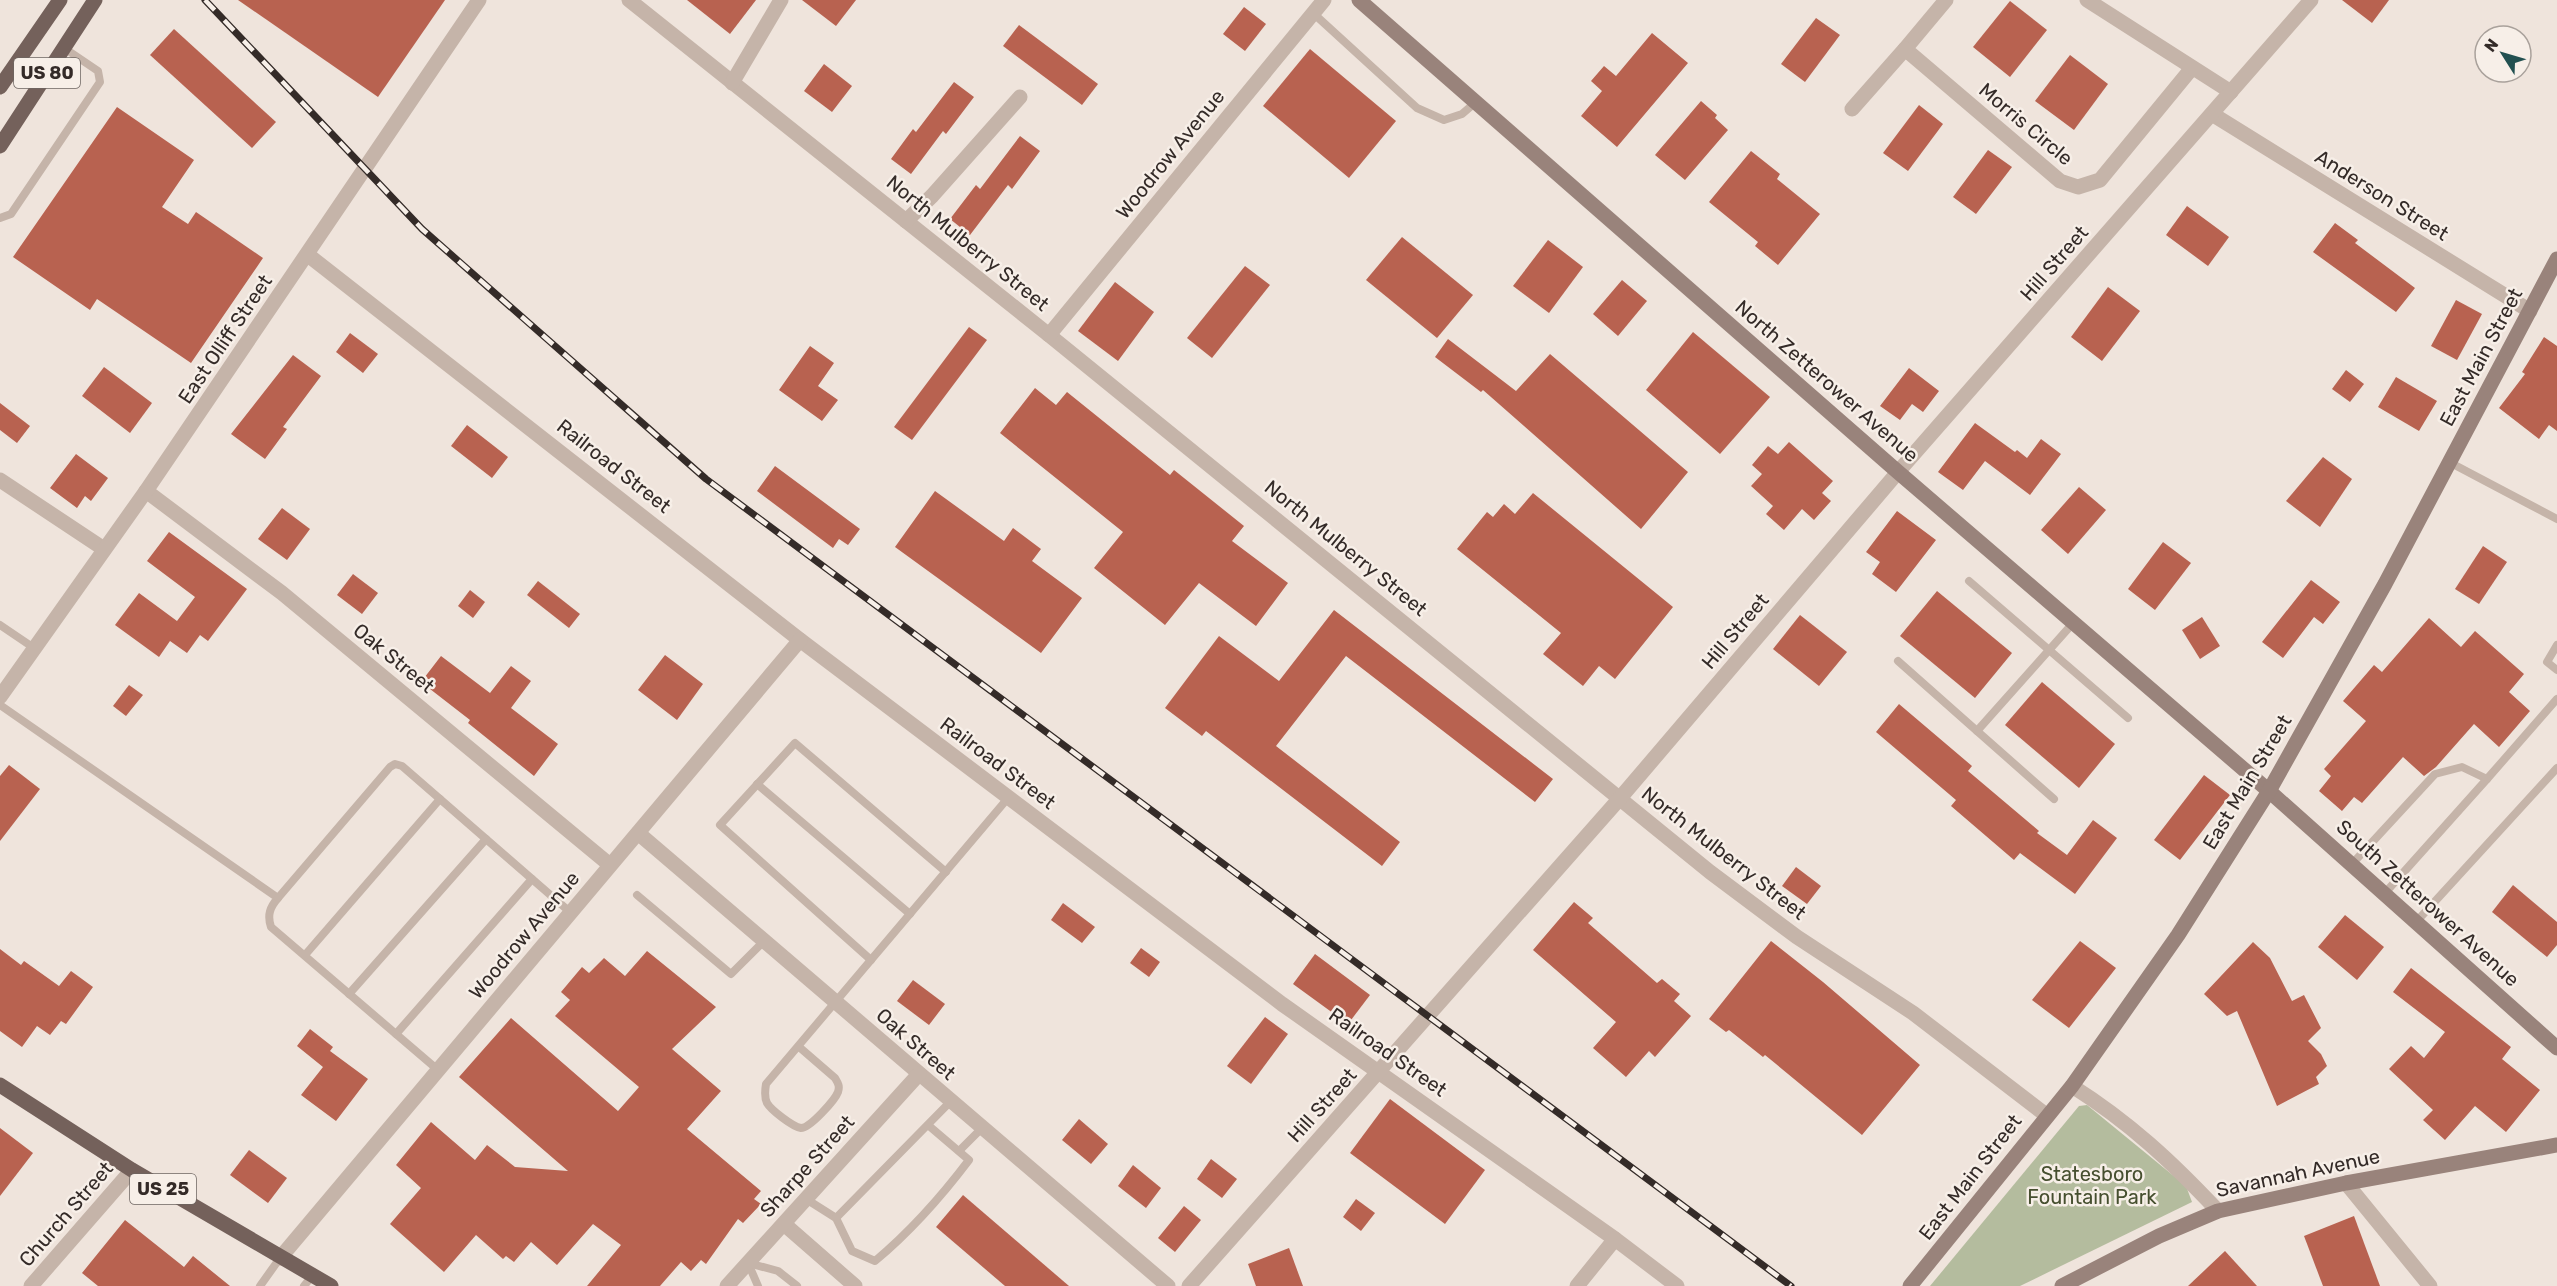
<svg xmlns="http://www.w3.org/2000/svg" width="2557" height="1286" viewBox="0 0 2557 1286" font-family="Rubik,sans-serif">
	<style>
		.green { fill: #b4bc9e }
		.building { fill: #b86250 }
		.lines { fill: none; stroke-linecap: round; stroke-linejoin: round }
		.lane { stroke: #c5b4a9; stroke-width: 8 }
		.street { stroke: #c5b4a9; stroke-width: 15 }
		.secondary { stroke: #99837b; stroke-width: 15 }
		.primary { stroke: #74615b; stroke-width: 15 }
		.rail-casing { stroke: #342b28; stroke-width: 7 }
		.rail { stroke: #f7efe8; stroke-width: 4.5; stroke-dasharray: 14; stroke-linecap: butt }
		.labels { text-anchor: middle; stroke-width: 5; stroke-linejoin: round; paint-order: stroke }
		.shield { fill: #f7efe8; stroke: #6e6662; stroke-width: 1.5 }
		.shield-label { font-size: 18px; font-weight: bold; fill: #342b28 }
		.street-label { font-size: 20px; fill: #342b28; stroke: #f7efe8 }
		.park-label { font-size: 20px; fill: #464f2f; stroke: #f7efe8 }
	</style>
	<rect width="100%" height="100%" fill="#efe4dc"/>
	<!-- green -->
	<path class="green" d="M2087,1105L2186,1186L2192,1202L2020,1286H1930L2079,1106Z"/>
	<!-- building -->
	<g class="building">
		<path d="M238,0H445L378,97Z"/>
		<path d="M687,0H756L730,34Z"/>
		<path d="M802,0H856L836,26Z"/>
		<path d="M2342,0H2389L2372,23Z"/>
		<path d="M2010,1L2047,30L2010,77L1973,47Z"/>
		<path d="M1244,7L1266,24L1245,51L1223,34Z"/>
		<path d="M1816,18L1840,35L1805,82L1781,64Z"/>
		<path d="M1019,25L1098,84L1082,105L1003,46Z"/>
		<path d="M174,29L276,122L252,148L150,55Z"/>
		<path d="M1652,33L1688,63L1617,147L1581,116L1602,91L1591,81L1604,66L1616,76Z"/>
		<path d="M1310,49L1396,121L1349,178L1263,106Z"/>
		<path d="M2070,55L2108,84L2074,130L2035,101Z"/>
		<path d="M824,64L852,86L832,112L804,91Z"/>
		<path d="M954,82L974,97L946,134L943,131L911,174L891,159L913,129L916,132Z"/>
		<path d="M1701,101L1717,115L1715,118L1728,130L1685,180L1655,155Z"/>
		<path d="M1919,105L1943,124L1908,171L1883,153Z"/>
		<path d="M117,107L194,160L162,207L188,224L196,212L263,258L191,363L97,299L90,310L13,257Z"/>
		<path d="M1020,136L1040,151L1012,189L1008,185L970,235L950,219L976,185L980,189Z"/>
		<path d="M1988,150L2012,167L1976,214L1953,197Z"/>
		<path d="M1751,151L1780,174L1777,179L1820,214L1778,265L1755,246L1758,242L1709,202Z"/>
		<path d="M2187,206L2229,237L2208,266L2166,235Z"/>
		<path d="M2335,223L2358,240L2355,243L2415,288L2396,312L2313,252Z"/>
		<path d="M1402,237L1473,295L1437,338L1366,280Z"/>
		<path d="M1548,240L1583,267L1549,313L1513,286Z"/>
		<path d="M1245,266L1270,285L1212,358L1187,338Z"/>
		<path d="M1622,280L1647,301L1618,336L1593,314Z"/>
		<path d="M1115,282L1154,312L1118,361L1078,331Z"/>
		<path d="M2108,287L2140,311L2102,361L2071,337Z"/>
		<path d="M2456,300L2482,314L2457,360L2431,346Z"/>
		<path d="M969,327L987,340L912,440L894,427Z"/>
		<path d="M1693,332L1770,397L1720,454L1646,390Z"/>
		<path d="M350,333L378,354L363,373L336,352Z"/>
		<path d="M2544,337L2557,346V431L2549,425L2539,439L2499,408L2525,374L2522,372Z"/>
		<path d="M1448,339L1516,391L1550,354L1688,472L1641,529L1483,390L1481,392L1435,357Z"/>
		<path d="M810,346L834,363L818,386L838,400L822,421L779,390Z"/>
		<path d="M293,355L321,376L283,427L287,429L265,459L231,434Z"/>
		<path d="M104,367L152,403L130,433L82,396Z"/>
		<path d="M1909,368L1939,391L1923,412L1912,404L1900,420L1880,406Z"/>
		<path d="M2346,370L2364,384L2350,402L2332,389Z"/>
		<path d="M2396,377L2437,401L2419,431L2378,407Z"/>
		<path d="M1035,388L1056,405L1067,392L1170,475L1174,470L1244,526L1232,541L1288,583L1256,626L1199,583L1165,625L1094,568L1123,532L1000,433Z"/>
		<path d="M0,403L30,426L17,443L0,430Z"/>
		<path d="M1975,423L2015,452L2017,450L2027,458L2041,439L2061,454L2030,495L1985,461L1963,490L1938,472Z"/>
		<path d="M467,425L508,457L492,478L451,446Z"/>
		<path d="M1789,442L1833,481L1822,493L1831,501L1814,520L1802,509L1784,530L1766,514L1773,506L1751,486L1762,474L1752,465L1768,446L1778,454Z"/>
		<path d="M76,454L108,478L91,501L85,496L77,508L50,488Z"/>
		<path d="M2323,457L2352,479L2320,527L2286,501Z"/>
		<path d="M775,466L860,529L848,545L839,539L833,548L757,491Z"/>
		<path d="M2079,487L2106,510L2068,554L2041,530Z"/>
		<path d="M935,491L1004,541L1013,528L1041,549L1032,561L1082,598L1041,653L895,547Z"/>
		<path d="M1533,493L1673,607L1615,679L1599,666L1583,686L1543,654L1561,633L1457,549L1487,512L1493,517L1504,504L1515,514Z"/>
		<path d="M282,508L310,529L287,560L258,539Z"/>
		<path d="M1897,511L1936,540L1896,592L1872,574L1880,562L1866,552Z"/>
		<path d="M169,532L247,589L208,641L200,635L187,653L170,641L159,657L115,625L139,593L177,621L195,597L147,561Z"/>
		<path d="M2163,542L2191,563L2155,610L2128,589Z"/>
		<path d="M2483,546L2507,562L2479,604L2455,589Z"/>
		<path d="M353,574L378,593L362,614L337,595Z"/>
		<path d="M2311,580L2340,602L2323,624L2314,617L2283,658L2262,642Z"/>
		<path d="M538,581L580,614L569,628L527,595Z"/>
		<path d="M470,590L485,602L473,618L458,606Z"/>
		<path d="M1937,591L2012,653L1975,698L1900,636Z"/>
		<path d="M1334,610L1553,779L1535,802L1346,656L1276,746L1400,842L1382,866L1206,731L1202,736L1165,708L1219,636L1279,681Z"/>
		<path d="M1800,615L1847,652L1819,686L1773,649Z"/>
		<path d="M2202,617L2220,646L2200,659L2182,630Z"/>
		<path d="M2429,618L2461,647L2475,631L2524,674L2509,692L2530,711L2499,747L2474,724L2436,767L2424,776L2403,757L2362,803L2354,797L2342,811L2319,791L2331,776L2324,769L2366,721L2343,701L2374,665L2382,672Z"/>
		<path d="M665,655L703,684L677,720L638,690Z"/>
		<path d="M441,656L490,693L511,666L531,681L511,708L558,744L534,776L468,723L470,720L421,682Z"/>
		<path d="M2042,682L2115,744L2079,788L2005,725Z"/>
		<path d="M129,685L143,695L126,716L113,706Z"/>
		<path d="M1899,704L1972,766L1968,771L2039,831L2037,833L2067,855L2093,820L2117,838L2075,894L2020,853L2014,860L1951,806L1956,800L1876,732Z"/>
		<path d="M9,765L40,789L0,841V776Z"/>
		<path d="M2204,775L2230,795L2180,860L2154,840Z"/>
		<path d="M1796,867L1821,886L1807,904L1782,886Z"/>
		<path d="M2513,885L2557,922V945L2547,957L2492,912Z"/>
		<path d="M1574,902L1593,918L1588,923L1657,983L1662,979L1680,994L1674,1001L1691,1016L1655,1057L1649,1051L1626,1077L1593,1048L1616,1022L1533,950Z"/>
		<path d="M1063,903L1095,927L1082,943L1051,920Z"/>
		<path d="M2345,915L2384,947L2357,980L2318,947Z"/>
		<path d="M1771,941L1823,982L1920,1065L1862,1135L1765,1055L1763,1057L1729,1030L1726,1032L1709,1019Z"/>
		<path d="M2080,941L2116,968L2069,1028L2032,1000Z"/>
		<path d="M2253,942L2270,958L2292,1001L2304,995L2321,1028L2308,1041L2321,1054L2327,1066L2316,1077L2319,1084L2277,1106L2237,1011L2227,1016L2204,994Z"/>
		<path d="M1141,948L1160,962L1149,977L1130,963Z"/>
		<path d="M0,949L21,965L24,961L59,986L71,971L93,987L66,1024L61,1021L50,1035L37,1026L22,1047L0,1031Z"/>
		<path d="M647,951L716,1007L672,1049L721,1091L687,1129L761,1191L754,1199L761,1204L743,1223L738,1219L706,1264L701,1260L691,1271L681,1262L660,1286H587L621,1245L593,1224L557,1265L531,1242L514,1262L506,1256L503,1259L476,1235L444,1272L390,1224L421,1188L396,1165L431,1122L475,1160L487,1145L515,1167L568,1171L459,1077L511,1018L618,1111L639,1087L555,1016L570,1000L561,992L582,967L589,973L604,958L625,976Z"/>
		<path d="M1315,954L1370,995L1348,1024L1293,984Z"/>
		<path d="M2411,968L2511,1047L2502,1059L2540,1090L2506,1132L2475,1106L2445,1140L2423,1120L2433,1110L2389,1069L2411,1046L2424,1058L2445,1032L2393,992Z"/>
		<path d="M913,980L945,1004L929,1025L897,1001Z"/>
		<path d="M1265,1017L1288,1034L1251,1084L1227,1066Z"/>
		<path d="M310,1029L333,1047L330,1051L368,1079L336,1121L301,1095L323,1067L297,1046Z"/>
		<path d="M1390,1099L1485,1170L1445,1224L1350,1153Z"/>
		<path d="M1079,1119L1108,1144L1091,1164L1062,1140Z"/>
		<path d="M0,1128L33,1153L0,1196Z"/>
		<path d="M249,1150L287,1178L268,1203L230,1175Z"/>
		<path d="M1211,1159L1237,1179L1222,1198L1197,1179Z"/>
		<path d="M1133,1165L1161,1188L1146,1208L1118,1186Z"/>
		<path d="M963,1195L1069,1286H1005L936,1227Z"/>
		<path d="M1356,1199L1375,1213L1361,1231L1343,1217Z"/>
		<path d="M1184,1206L1201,1220L1175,1252L1158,1238Z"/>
		<path d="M2354,1216L2380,1286H2323L2304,1236Z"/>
		<path d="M125,1220L184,1267L193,1256L230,1286H98L82,1273Z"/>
		<path d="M1289,1248L1303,1286H1256L1248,1264Z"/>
		<path d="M2225,1251L2257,1286H2188Z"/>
	</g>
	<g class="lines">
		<!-- lane -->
		<g class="lane">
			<path d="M1313,13L1417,108L1444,120L1462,114L1476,102"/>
			<path d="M0,218L11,214L100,82L98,71L64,48"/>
			<path d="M2449,462L2557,519"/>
			<path d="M1969,581L2128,718"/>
			<path d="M0,625L34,648"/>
			<path d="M2557,645L2547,662L2557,670"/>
			<path d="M1898,661L1977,731"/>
			<path d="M0,705L278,898C270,907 267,915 271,927L438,1070"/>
			<path d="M2487,779L2557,699"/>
			<path d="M757,784L910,914"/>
			<path d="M2054,799L1977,731L2074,622"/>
			<path d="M2352,864L2435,774L2462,767L2487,779L2385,893"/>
			<path d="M637,895L731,974L764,941"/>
			<path d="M278,898L390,767L395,764L402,766L570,912"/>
			<path d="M2417,921L2557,768"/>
			<path d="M305,955L440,799"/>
			<path d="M871,960L720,825L795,743L946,872"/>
			<path d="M349,994L486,839"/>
			<path d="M396,1034L532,879"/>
			<path d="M798,1046L835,1078C838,1083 840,1086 838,1092C835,1100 810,1128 801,1128C793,1127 771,1110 767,1103C764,1097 765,1090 766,1084L1008,798"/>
			<path d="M959,1151L982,1128"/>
			<path d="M806,1199L836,1218L852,1251L875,1261C911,1231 941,1197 969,1160L928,1125"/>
			<path d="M836,1218L951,1101"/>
			<path d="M748,1263L778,1271L797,1286"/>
			<path d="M748,1263L758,1286"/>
			<path d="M260,1286L280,1258"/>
			<path d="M304,1286L312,1276"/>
		</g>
		<!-- street -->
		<g class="street">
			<path d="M629,0L1049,335L1710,872L1797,937L1913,1013L2046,1115"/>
			<path d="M1946,0L1905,49L2060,181L2078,187L2100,180L2192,68"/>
			<path d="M2087,0L2231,92"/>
			<path d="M732,83L781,0"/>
			<path d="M1852,109L1905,49"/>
			<path d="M2212,114L2530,311"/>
			<path d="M906,221L932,196L1020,97"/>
			<path d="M308,255L800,640L1282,1004L1615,1239L1677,1286"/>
			<path d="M1049,335L1324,0"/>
			<path d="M0,480L104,549"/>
			<path d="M146,491L282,593L610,865"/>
			<path d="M0,697L146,491L479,0"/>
			<path d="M638,833L1168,1286"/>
			<path d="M2072,1086C2129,1122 2172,1162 2218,1211"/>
			<path d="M2346,1183L2430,1286"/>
			<path d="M784,1224L855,1286"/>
			<path d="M280,1258L800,640"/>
			<path d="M31,1286L132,1170"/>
			<path d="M727,1286L919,1074"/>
			<path d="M1189,1286L1621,797L1898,472L2311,0"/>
			<path d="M1577,1286L1615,1239"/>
		</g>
		<!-- secondary -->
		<g class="secondary">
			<path d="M1359,0L1898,472L2269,791L2557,1048"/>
			<path d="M1910,1286L2072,1086L2178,935L2269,791L2385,584L2557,259"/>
			<path d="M2062,1286L2159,1236L2218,1211L2346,1183L2557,1145"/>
		</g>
		<!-- primary -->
		<g class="primary">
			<path d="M0,87L60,0"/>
			<path d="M0,146L95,0"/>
			<path d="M0,1085L132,1170L331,1286"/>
		</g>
		<!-- rail casing -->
		<g class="rail-casing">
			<path id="rail" d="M205,0L422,229L706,479L1791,1286"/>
		</g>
		<!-- rail -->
		<use href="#rail" class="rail"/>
	</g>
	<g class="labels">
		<!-- shield labels -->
		<g class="shield">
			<rect x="14" y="58" width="66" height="30" rx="4.5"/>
			<rect x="130" y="1174" width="66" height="30" rx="4.5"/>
		</g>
		<g class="shield-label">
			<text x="47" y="79">US 80</text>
			<text x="163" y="1195">US 25</text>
		</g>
		<!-- street labels -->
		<g class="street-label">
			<text transform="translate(2026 124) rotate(40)" y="7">Morris Circle</text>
			<text transform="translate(1170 154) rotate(-51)" y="7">Woodrow Avenue</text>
			<text transform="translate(2382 195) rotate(32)" y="7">Anderson Street</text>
			<text transform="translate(968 243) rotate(39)" y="7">North Mulberry Street</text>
			<text transform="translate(2054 263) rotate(-49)" y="7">Hill Street</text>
			<text transform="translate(225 339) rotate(-56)" y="7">East Olliff Street</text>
			<text transform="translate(2481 357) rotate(-62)" y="7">East Main Street</text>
			<text transform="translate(1827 381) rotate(41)" y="7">North Zetterower Avenue</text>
			<text transform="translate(614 466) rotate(38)" y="7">Railroad Street</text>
			<text transform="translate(1346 548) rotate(39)" y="7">North Mulberry Street</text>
			<text transform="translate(1735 631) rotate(-50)" y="7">Hill Street</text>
			<text transform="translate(394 658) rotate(39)" y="7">Oak Street</text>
			<text transform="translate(998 763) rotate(37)" y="7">Railroad Street</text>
			<text transform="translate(2247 782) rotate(-59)" y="7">East Main Street</text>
			<text transform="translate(1724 853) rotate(38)" y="7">North Mulberry Street</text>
			<text transform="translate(2428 903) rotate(42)" y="7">South Zetterower Avenue</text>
			<text transform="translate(524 935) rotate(-50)" y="7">Woodrow Avenue</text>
			<text transform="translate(916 1044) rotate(41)" y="7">Oak Street</text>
			<text transform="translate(1388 1052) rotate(35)" y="7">Railroad Street</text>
			<text transform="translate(1322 1105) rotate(-48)" y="7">Hill Street</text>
			<text transform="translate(807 1166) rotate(-48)" y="7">Sharpe Street</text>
			<text transform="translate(2298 1173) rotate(-12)" y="7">Savannah Avenue</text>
			<text transform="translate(1970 1177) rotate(-52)" y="7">East Main Street</text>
			<text transform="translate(66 1214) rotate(-49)" y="7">Church Street</text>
		</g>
		<!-- park labels -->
		<g class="park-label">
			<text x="2092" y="1181">Statesboro<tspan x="2092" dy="23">Fountain Park</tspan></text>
		</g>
	</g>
	<!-- north arrow -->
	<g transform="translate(2503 54) rotate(307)"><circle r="28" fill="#f7efe8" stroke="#a9a19b" stroke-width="1.5"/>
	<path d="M0-4.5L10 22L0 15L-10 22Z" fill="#225050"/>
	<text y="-9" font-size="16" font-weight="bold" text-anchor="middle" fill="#342b28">N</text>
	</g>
</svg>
